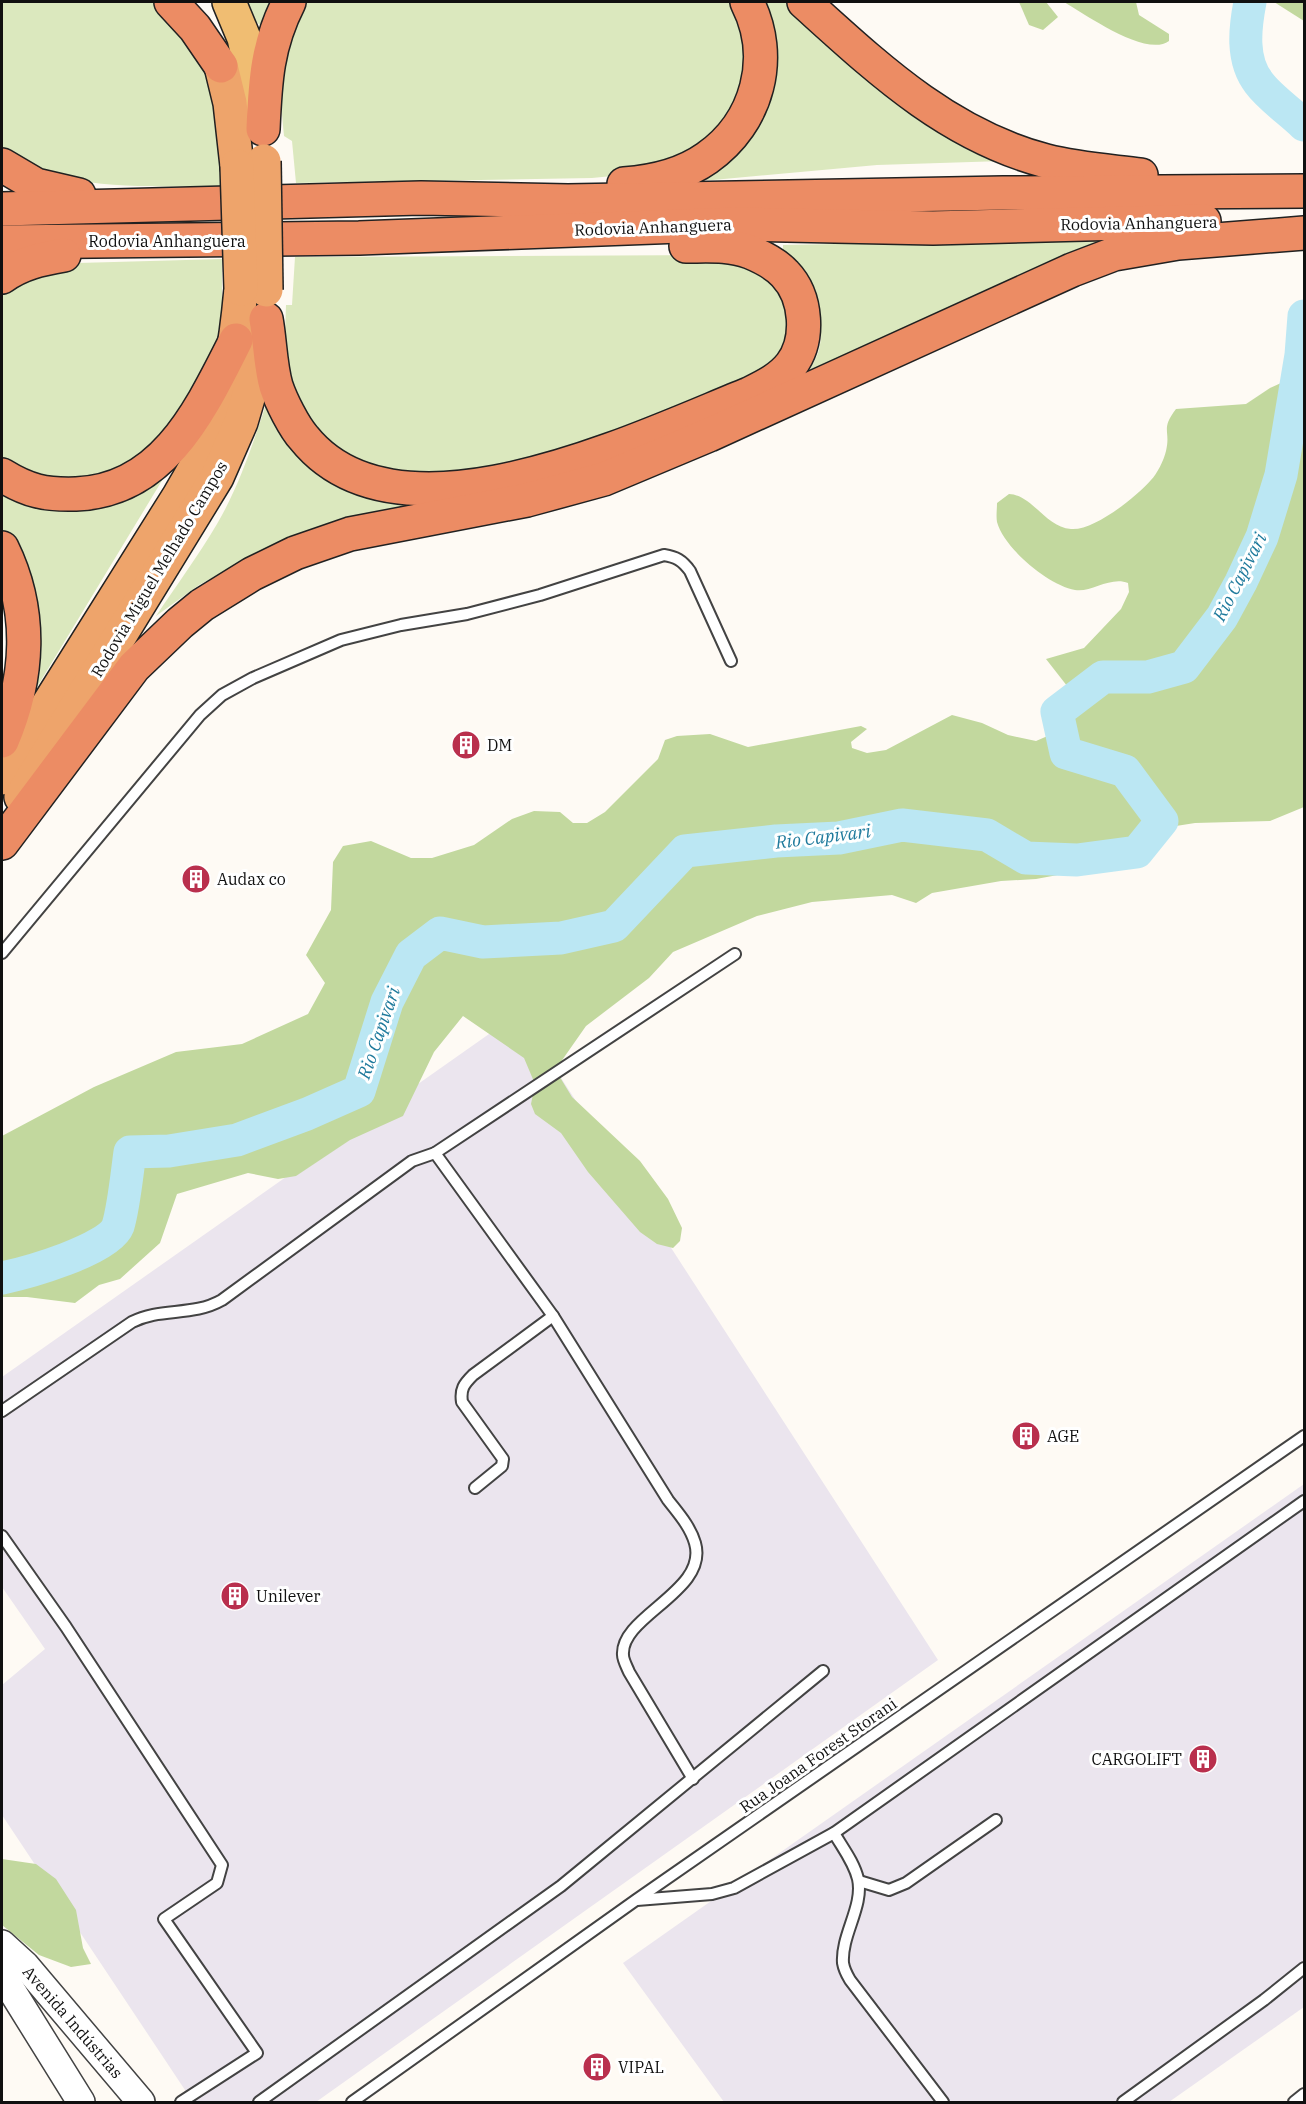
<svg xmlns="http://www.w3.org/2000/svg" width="1306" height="2104" viewBox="0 0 1306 2104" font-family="'IBM Plex Serif',serif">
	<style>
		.industrial { fill: #ebe5ee }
		.green { fill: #dbe8be }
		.forest { fill: #c2d89e }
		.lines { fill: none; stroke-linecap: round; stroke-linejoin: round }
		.river { stroke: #bbe7f3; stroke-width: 33 }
		.service-casing { stroke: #434343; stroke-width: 14 }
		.tertiary-casing { stroke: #434343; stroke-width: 30 }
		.primary-casing { stroke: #212121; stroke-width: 36 }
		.trunk-casing { stroke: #212121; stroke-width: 36 }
		.motorway-casing { stroke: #212121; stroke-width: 36 }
		.service { stroke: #fff; stroke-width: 10 }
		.tertiary { stroke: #fff; stroke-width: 27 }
		.primary { stroke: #f0bd72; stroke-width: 33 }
		.trunk { stroke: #eea46b; stroke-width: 33 }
		.motorway { stroke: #ec8c64; stroke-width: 33 }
		.trunk-bridge-casing { stroke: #212121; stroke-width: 36; stroke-linecap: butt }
		.trunk-bridge { stroke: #eea46b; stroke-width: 33 }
		.labels { text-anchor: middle; stroke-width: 6; stroke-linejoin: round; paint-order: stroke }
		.street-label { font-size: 16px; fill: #101010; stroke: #fff }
		.poi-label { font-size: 16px; fill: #101010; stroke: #fff; text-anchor: start }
		.water-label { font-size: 18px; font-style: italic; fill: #1f7a9c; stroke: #fff }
	</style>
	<rect width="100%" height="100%" fill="#fefaf4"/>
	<!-- industrial -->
	<g class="industrial">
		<path d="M519,1013L938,1660L316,2102H193L2,1815V1685L45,1649L2,1587V1377Z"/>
		<path d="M1304,1484V2007L1169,2102H724L623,1963Z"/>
	</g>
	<!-- green -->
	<g class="green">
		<path d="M2,2H158L200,59L212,89L223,187C159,186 92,190 30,169C20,165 10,158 2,152Z"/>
		<path d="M245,2H277L267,19L261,26L251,17Z"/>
		<path d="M298,2H738L752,47L739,102L697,150L633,174L592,178L296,183L292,141L284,136L278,73Z"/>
		<path d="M757,2H789L1003,161L877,165L713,180H684L727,151Z"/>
		<path d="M1112,239L805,378C809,370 815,361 818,353C829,319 806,274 783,251V245Z"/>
		<path d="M717,255L760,270L786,297L792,336L776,366L588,446L448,478L353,465L300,415L284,364L286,305H292L295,257Z"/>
		<path d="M222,259V316L214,356L199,391L139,465L65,484L2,462V291L7,286L78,263Z"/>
		<path d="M270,392L303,448L451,494L246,559L199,585L156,616C176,586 198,556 217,524C241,483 255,437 270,392Z"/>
		<path d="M169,469L34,692L7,539L2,530V485Z"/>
	</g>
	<!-- forest -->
	<g class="forest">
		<path d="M1019,2H1046L1058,17L1043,30L1029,25Z"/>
		<path d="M1064,2H1136L1139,15L1169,34V41C1146,58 1085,14 1064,2Z"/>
		<path d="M1274,2H1304V21Z"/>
		<path d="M1292,378L1298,381L1304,378V807L1270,821L1195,823L1157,829L1108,862L1074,872L1036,879L1001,881L932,893L916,903L892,895L812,902L757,916L673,952L649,978L586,1026L558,1066V1074L572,1097L640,1161L668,1199L682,1228L680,1241L673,1248L657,1244L640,1232L588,1172L561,1133L535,1114L531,1104L535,1084L524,1058L463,1016L434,1052L403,1116L350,1140L296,1176L278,1179L248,1173L177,1194L160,1243L120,1279L99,1285L75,1303L27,1297H2V1136L94,1087L176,1052L242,1044L308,1014L325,983L306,955L331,910L333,862L343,846L371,841L411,858H432L474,845L512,819L534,811L560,812L573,823H587L605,812L658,759L665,740L677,736L710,734L748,747L861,726L867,729L851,742L852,748L867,753L886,750L952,715L982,723L1008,735L1036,741L1066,728L1071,691L1046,659L1084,648L1121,609L1129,592L1128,583C1110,576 1091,593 1075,590C1048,585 1004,548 997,522C996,516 997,509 997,503L1009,494C1033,495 1045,527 1071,529C1094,531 1136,497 1151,480C1157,474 1164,460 1166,451C1171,430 1160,430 1176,409L1246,404L1270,388Z"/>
		<path d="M2,1859L36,1864L56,1879L76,1910L83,1948L91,1964L71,1967L39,1955L2,1925Z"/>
	</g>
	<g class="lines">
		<!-- river -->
		<g class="river">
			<path d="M1250,2C1245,28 1241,60 1259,83C1270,98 1291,112 1304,125"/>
			<path d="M2,1278C26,1273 109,1250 118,1226C124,1206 127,1173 130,1152L169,1151L237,1140L307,1114L359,1091L387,1002L411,955L440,933L483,942L561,938L614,926L685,851L776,841L839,838L902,825L987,835L1026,858L1077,860L1137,852L1162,821L1125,771L1066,753L1057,712L1103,677H1148L1184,667L1222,617L1241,582L1262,537L1281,475L1301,355L1304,316"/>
		</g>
		<!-- service casing -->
		<g class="service-casing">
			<g id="service">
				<path d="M2,953L200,715L222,695L253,678L341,640L401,625L467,614L540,595L664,555C676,557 682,560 690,571L731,661"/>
				<path d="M435,1153L735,954"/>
				<path d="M2,1411L132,1322C161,1307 192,1317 222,1300L412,1161L435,1153L553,1316L668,1500C678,1513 690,1526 695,1543C709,1591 620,1616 623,1655C623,1660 627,1667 629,1672L693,1779"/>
				<path d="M475,1488L502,1466L503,1459L462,1402C460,1389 464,1384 473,1375L553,1316"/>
				<path d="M2,1536L66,1627L222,1865L217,1883L164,1919L257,2053L181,2102"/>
				<path d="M834,1833C842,1847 854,1862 858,1879C864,1906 841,1935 843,1963C844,1969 847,1975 850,1980L943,2102"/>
				<path d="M859,1881L889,1890L906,1883L996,1820"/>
				<path d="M637,1900L712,1894L734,1888L834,1833L1304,1501"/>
				<path d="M259,2102L561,1886L823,1671"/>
				<path d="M352,2102L636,1900L1304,1436"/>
				<path d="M1123,2102L1264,2000L1304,1968"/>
				<path d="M1294,2102L1304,2094"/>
			</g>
		</g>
		<!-- tertiary casing -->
		<g class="tertiary-casing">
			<g id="tertiary">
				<path d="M2,1944L25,1965L141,2102"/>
				<path d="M2,1975L81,2102"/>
			</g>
		</g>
		<!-- primary casing -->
		<g class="primary-casing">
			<path id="primary" d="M229,2L244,38L260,110"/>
		</g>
		<!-- trunk casing -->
		<g class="trunk-casing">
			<g id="trunk">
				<path d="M221,66L230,103L237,166"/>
				<path d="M2,778L179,496C188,480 198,464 206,448C228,397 236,344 241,289"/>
				<path d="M21,797L217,477L241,422L256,371L264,326"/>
			</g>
		</g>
		<!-- motorway casing -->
		<g class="motorway-casing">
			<g id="motorway">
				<path d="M171,2L195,28L221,66"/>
				<path d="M804,2C876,67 947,135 1046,161C1077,169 1109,171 1141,175"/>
				<path d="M263,129C265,81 267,45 289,2"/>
				<path d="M2,165L36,185L79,195"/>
				<path d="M624,184C653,182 683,175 707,158C758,122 775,57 747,2"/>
				<path d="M2,209L421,198L568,201L1003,193L1304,191"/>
				<path d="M2,242L359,238L734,224L933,228L1204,221"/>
				<path d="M2,277C21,263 41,259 64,255"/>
				<path d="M266,319C270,341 270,365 276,386C281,401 294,427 304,438C399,556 639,438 749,394C765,386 780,379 791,365C810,340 807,297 785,274C777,265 762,257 750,252C729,244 707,246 686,246"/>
				<path d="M2,475C28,491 45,495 76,494C164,491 201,409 236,340"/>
				<path d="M2,548C33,611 29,678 2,741"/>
				<path d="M2,843L134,667L180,623L202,605L252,574L295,553L350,534L527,500L604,479L709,435L1072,270L1114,254L1178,243L1304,233"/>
			</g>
		</g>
		<!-- service -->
		<use href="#service" class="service"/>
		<!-- tertiary -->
		<use href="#tertiary" class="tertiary"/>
		<!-- primary -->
		<use href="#primary" class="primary"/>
		<!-- trunk -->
		<use href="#trunk" class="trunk"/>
		<!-- motorway -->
		<use href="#motorway" class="motorway"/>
		<!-- trunk-bridge casing -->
		<g class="trunk-bridge-casing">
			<g id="trunk-bridge">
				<path d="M264,161L266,290"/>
				<path d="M237,166L241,289"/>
			</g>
		</g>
		<!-- trunk-bridge -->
		<use href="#trunk-bridge" class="trunk-bridge"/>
	</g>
	<!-- icons -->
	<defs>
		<g id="building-disc" transform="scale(1.5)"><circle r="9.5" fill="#b92f4d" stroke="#fff"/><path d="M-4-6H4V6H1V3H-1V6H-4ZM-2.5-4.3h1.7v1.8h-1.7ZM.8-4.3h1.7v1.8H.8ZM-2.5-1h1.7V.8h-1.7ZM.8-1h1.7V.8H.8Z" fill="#fff"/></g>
	</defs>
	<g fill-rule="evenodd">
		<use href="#building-disc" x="466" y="745"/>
		<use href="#building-disc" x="196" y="879"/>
		<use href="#building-disc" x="1026" y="1436"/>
		<use href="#building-disc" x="235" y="1596"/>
		<use href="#building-disc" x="1203" y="1759"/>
		<use href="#building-disc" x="597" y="2067"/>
	</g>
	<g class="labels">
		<!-- street labels -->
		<g class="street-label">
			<text transform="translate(1139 223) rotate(-1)" y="6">Rodovia Anhanguera</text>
			<text transform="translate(653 227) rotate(-2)" y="6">Rodovia Anhanguera</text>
			<text x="167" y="247">Rodovia Anhanguera</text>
			<text transform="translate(159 569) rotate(-59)" y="6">Rodovia Miguel Melhado Campos</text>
			<text transform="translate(818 1755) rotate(-35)" y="6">Rua Joana Forest Storani</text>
			<text transform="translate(73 2022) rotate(49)" y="6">Avenida Indústrias</text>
		</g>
		<!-- poi labels -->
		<g class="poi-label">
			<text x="487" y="751">DM</text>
			<text x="217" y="885">Audax co</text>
			<text x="1047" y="1442">AGE</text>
			<text x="256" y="1602">Unilever</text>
			<text x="1182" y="1765" text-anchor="end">CARGOLIFT</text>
			<text x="618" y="2073">VIPAL</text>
		</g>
		<!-- water labels -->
		<g class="water-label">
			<text transform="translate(1240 577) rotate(-63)" y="6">Rio Capivari</text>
			<text transform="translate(823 837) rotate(-7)" y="6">Rio Capivari</text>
			<text transform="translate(379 1033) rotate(-71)" y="6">Rio Capivari</text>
		</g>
	</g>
	<!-- border -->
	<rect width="1306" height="2104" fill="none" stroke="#101010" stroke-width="6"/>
</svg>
